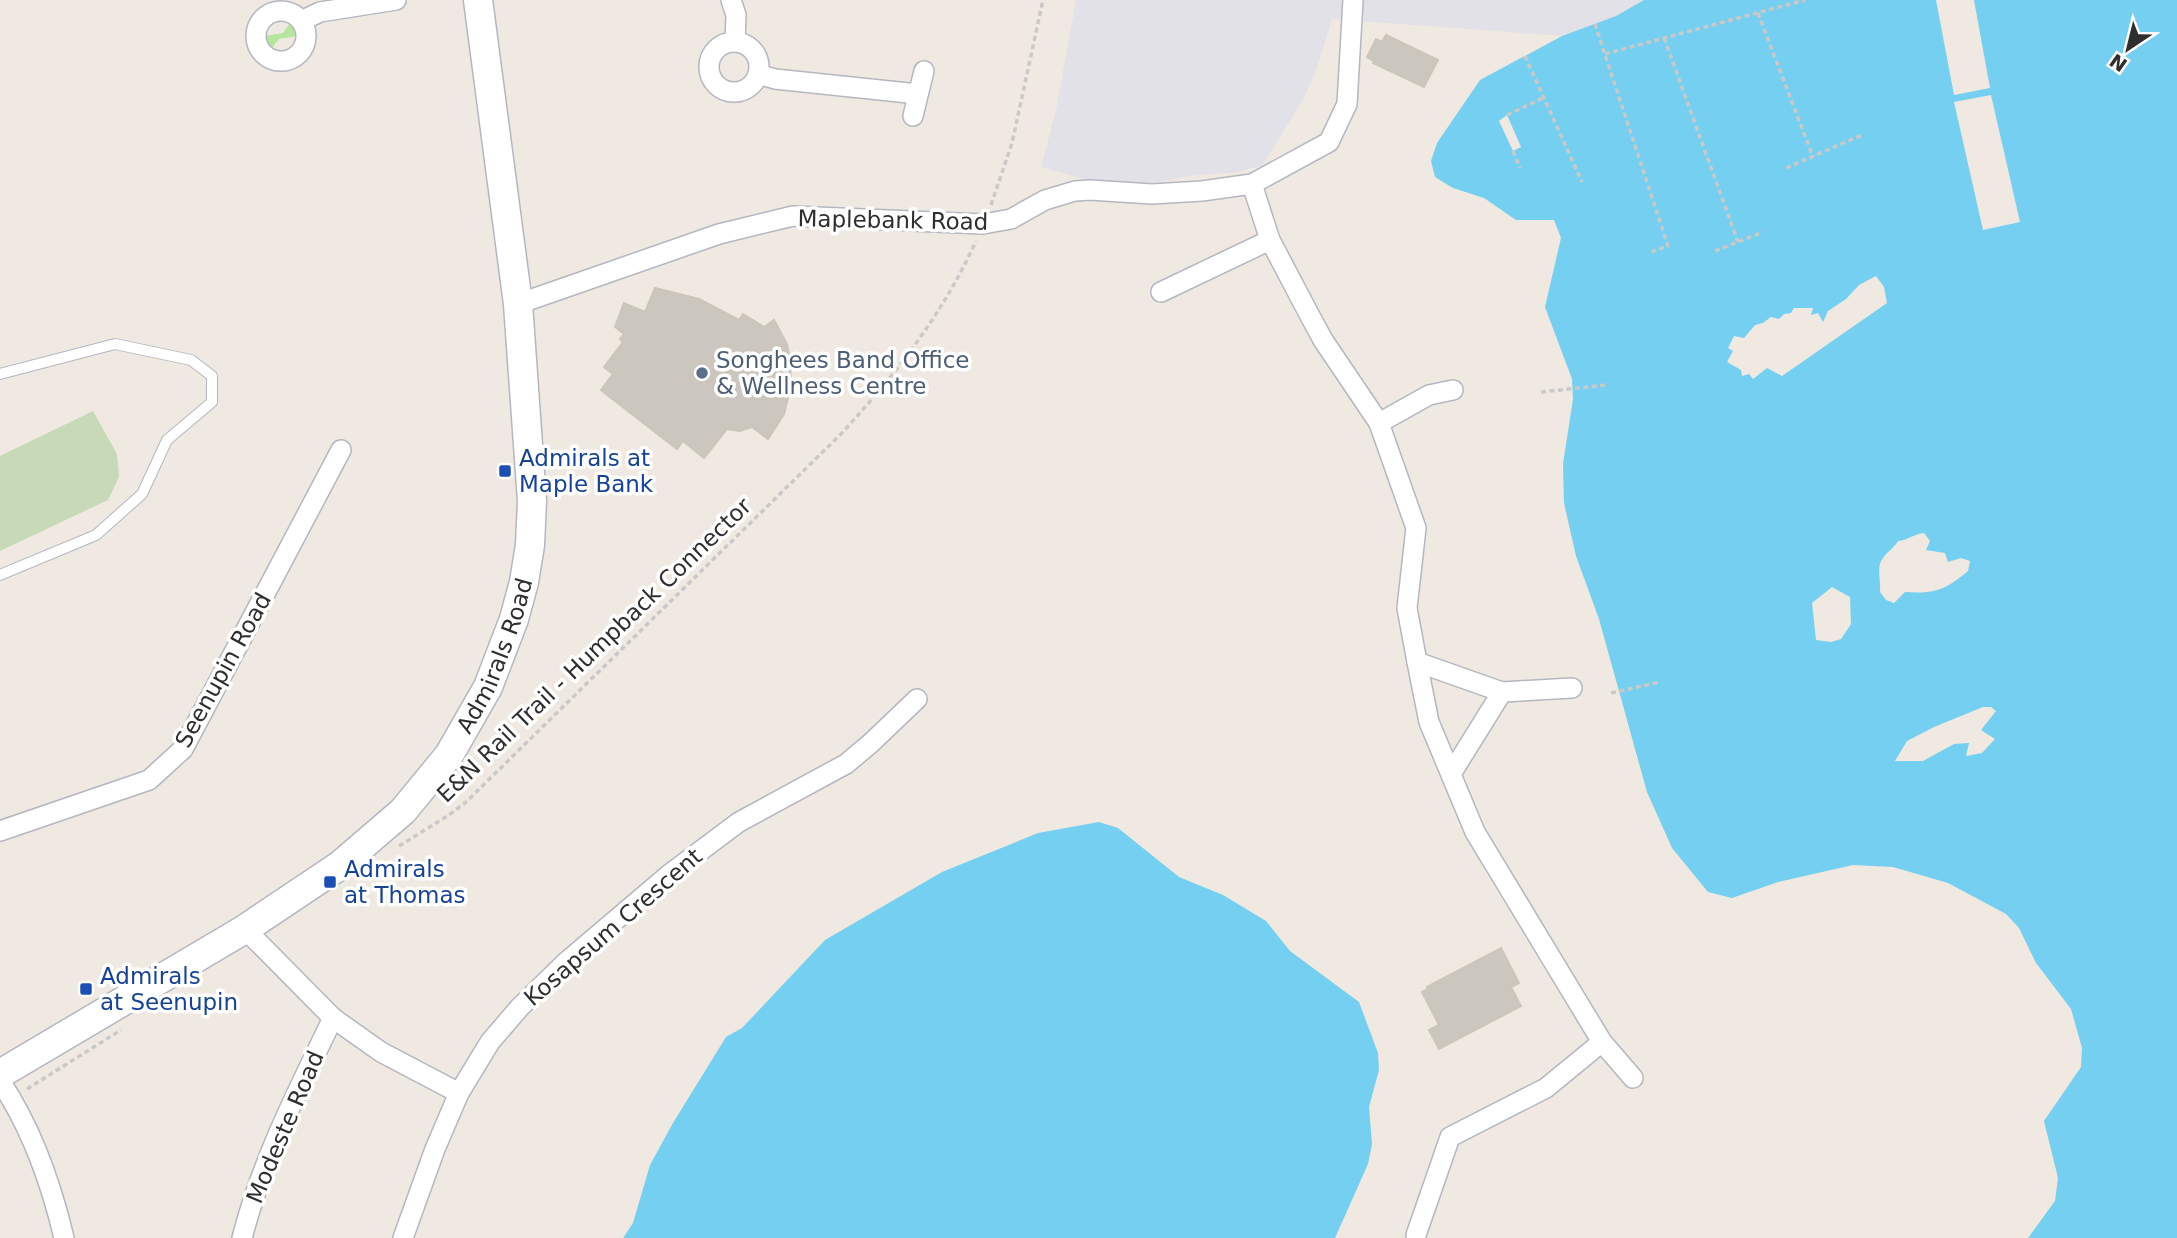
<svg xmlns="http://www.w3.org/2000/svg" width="2177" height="1238" viewBox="0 0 2177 1238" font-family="'DejaVu Sans',sans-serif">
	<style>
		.industrial { fill: #e3e1e8 }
		.green { fill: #b6e59e }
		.cemetery { fill: #c8d9b8 }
		.water { fill: #75cff0; fill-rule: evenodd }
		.pier { fill: #efe9e1 }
		.building { fill: #cbc7bf; stroke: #cbc5ba; stroke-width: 2 }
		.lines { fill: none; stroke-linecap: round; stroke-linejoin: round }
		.lane-casing { stroke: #b4b7c1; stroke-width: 12 }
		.street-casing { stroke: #b4b7c1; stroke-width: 22 }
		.secondary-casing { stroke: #b4b7c1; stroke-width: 31 }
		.path { stroke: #c9c9c9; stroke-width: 3.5; stroke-dasharray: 5 3.5; stroke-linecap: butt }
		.lane { stroke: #fff; stroke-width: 10 }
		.street { stroke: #fff; stroke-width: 19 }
		.secondary { stroke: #fff; stroke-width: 28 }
		.service-dot { fill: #5c6f8a; stroke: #fff; stroke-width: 2.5 }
		.transit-dot { fill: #1a4fb4; stroke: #fff; stroke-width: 2.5 }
		.labels { text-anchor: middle; stroke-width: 7; stroke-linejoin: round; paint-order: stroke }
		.street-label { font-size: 23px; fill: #2e2e2e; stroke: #fff }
		.service-label { font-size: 23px; fill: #4e5e75; stroke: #fff; text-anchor: start }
		.transit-label { font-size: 23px; fill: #164399; stroke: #fff; text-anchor: start }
	</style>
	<rect width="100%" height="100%" fill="#efe9e1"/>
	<!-- industrial -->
	<path class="industrial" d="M1076,0H1644L1616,16L1562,36L1332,19L1317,68L1304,98L1263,165L1234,173L1196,175L1135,186L1088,180L1041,167L1056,110Z"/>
	<!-- green -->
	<path class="green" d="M290,23L296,30L297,36L279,39L271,49L267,45L264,36L283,33Z"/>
	<!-- cemetery -->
	<path class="cemetery" d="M93,411L117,454L119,477L108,500L0,551V456Z"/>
	<!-- water -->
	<g class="water">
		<path d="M1644,0H2177V1238H2028L2055,1201L2058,1178L2044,1121L2081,1067L2082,1048L2071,1009L2036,963L2019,928L2006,914L1948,883L1893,867L1853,865L1778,882L1732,898L1708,892L1672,848L1647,792L1599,619L1576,556L1564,503L1563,464L1573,399L1572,379L1545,307L1561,238L1554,220H1516L1484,198L1453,188L1435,177L1431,161L1437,143L1480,80L1562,36L1616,16ZM1876,276L1884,287L1887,303L1782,376L1767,368L1753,379L1749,374L1742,376L1741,370L1727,362L1733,351L1728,348L1734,336L1744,338L1755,325L1763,323L1771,317L1779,319L1784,314L1791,313L1794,308H1813L1811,315L1818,313L1823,322L1828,311L1846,299L1859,285ZM1924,533L1930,541L1926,550L1945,553L1948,562L1961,558L1970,561L1968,571C1945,590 1935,594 1905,592L1894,603L1886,600L1880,592C1881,581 1876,566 1883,558C1887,552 1894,548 1898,541C1908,540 1914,534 1924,533ZM1832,587L1850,597L1851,624L1841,639L1831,642L1816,640L1812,603ZM1983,707H1991L1996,711L1981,730L1995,739L1982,753L1966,756L1969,743L1954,744L1923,761H1895L1907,741L1934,727Z"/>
		<path d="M1099,822L1118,828L1179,877L1223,895L1266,921L1290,951L1359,1002L1378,1053L1379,1070L1369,1107L1372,1144L1368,1164L1335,1238H623L633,1223L650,1165L673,1123L726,1037L742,1028L825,940L942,872L1038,833Z"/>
	</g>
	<!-- pier -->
	<g class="pier">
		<path d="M1936,0H1974L1990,88L1954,95Z"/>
		<path d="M1991,95L2020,222L1983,230L1954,102Z"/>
		<path d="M1507,115L1521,147L1513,151L1499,121Z"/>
	</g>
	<!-- building -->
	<g class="building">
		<path d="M1386,35L1438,60L1424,87L1373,63L1374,61L1367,57L1376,39L1382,42Z"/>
		<path d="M655,288L699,299L739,320L743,314L764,327L774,320L787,344L790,358L791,386L784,414L768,439L752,427L740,431L727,429L704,458L683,441L677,449L601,390L613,374L604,367L623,342L620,339L624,334L615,327L624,303L645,312Z"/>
		<path d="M1501,948L1519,983L1511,987L1521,1006L1439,1049L1429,1030L1439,1025L1422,992L1428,989L1427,987Z"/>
	</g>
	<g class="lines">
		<!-- lane casing -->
		<g class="lane-casing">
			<path id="lane" d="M0,374L115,344L191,360L212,376V402L167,440L142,494L96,535L0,575"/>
		</g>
		<!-- street casing -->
		<g class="street-casing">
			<g id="street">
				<path d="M731,0L736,15L735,42"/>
				<circle cx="281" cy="36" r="25"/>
				<path d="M301,21L320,12L396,0"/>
				<circle cx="734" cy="67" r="25"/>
				<path d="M758,74L775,79L918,94"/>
				<path d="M913,116L924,71"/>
				<path d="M1252,184L1270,240L1310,316L1323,340L1379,423L1416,528L1407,608L1417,662L1429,722L1475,832L1602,1042L1633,1078"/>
				<path d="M1161,292L1270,240"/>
				<path d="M518,304L719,234L793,216L983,224L1011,219L1045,200L1075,191L1090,190L1152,194L1202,191L1252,184L1329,142L1347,104L1353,0"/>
				<path d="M1379,423L1429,395L1453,390"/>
				<path d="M1417,662L1502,692L1572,688"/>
				<path d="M1451,774L1502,692"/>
				<path d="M0,831L149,780L183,749L341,450"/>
				<path d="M245,929L333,1018L381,1052L459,1093"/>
				<path d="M0,1081C31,1127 51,1183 64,1238"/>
				<path d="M1416,1235L1450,1137L1546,1088L1602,1042"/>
				<path d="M242,1238C262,1160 298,1090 333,1018"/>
				<path d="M403,1238L435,1149L459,1093L490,1042L520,1007L565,963L671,873L739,822L846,764L871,743L917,699"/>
			</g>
		</g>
		<!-- secondary casing -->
		<g class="secondary-casing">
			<g id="secondary">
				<path id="s1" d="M0,1074L245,929L339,866L403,811L449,755L488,687L514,619L524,582L530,545L532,501L518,304L478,0"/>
			</g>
		</g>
		<!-- path -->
		<g class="path">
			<path d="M1758,13L1813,157"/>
			<path d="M1595,24L1668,246L1648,253"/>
			<path d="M1664,38L1738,242"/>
			<path d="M1605,54L1805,0"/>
			<path d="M1525,56L1582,182"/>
			<path d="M1507,115L1543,98"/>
			<path d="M1513,151L1520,168"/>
			<path d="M1786,168L1862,135"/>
			<path d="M991,205L1012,143L1043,0"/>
			<path d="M1715,251L1763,232"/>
			<path d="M1541,392L1606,385"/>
			<path d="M1611,693L1660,682"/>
			<path d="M399,846L449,815L465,803L841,434C895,375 943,314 976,241"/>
			<path d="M27,1089L121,1030"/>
		</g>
		<!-- lane -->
		<use href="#lane" class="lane"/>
		<!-- street -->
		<use href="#street" class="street"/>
		<!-- secondary -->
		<use href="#secondary" class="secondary"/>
	</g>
	<!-- markers -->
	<circle class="service-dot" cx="702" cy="373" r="7"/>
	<g class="transit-dot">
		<rect x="498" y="464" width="14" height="14" rx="3.5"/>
		<rect x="323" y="875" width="14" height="14" rx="3.5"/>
		<rect x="79" y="982" width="14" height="14" rx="3.5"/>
	</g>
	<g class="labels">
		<!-- street labels -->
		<g class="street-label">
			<text transform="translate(893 220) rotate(1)" y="8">Maplebank Road</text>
			<text transform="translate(594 650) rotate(-44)" y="8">E&amp;N Rail Trail - Humpback Connector</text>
			<text dy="8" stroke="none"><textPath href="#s1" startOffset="665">Admirals Road</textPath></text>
			<text transform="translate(223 670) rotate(-61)" y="8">Seenupin Road</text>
			<text transform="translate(613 927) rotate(-41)" y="8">Kosapsum Crescent</text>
			<text transform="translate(285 1127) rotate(-67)" y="8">Modeste Road</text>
		</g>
		<!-- service labels -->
		<g class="service-label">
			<text x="716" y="368">Songhees Band Office<tspan x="716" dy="26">&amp; Wellness Centre</tspan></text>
		</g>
		<!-- transit labels -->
		<g class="transit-label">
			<text x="519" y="466">Admirals at<tspan x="519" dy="26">Maple Bank</tspan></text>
			<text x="344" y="877">Admirals<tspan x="344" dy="26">at Thomas</tspan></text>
			<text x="100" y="984">Admirals<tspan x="100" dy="26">at Seenupin</tspan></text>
		</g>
	</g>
	<!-- north arrow -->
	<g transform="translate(2128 49) rotate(215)" stroke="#ffffff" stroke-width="5" paint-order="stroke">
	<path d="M0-5L12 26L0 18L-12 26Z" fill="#2e2e2e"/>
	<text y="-10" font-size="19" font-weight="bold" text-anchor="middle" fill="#2e2e2e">N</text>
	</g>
</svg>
